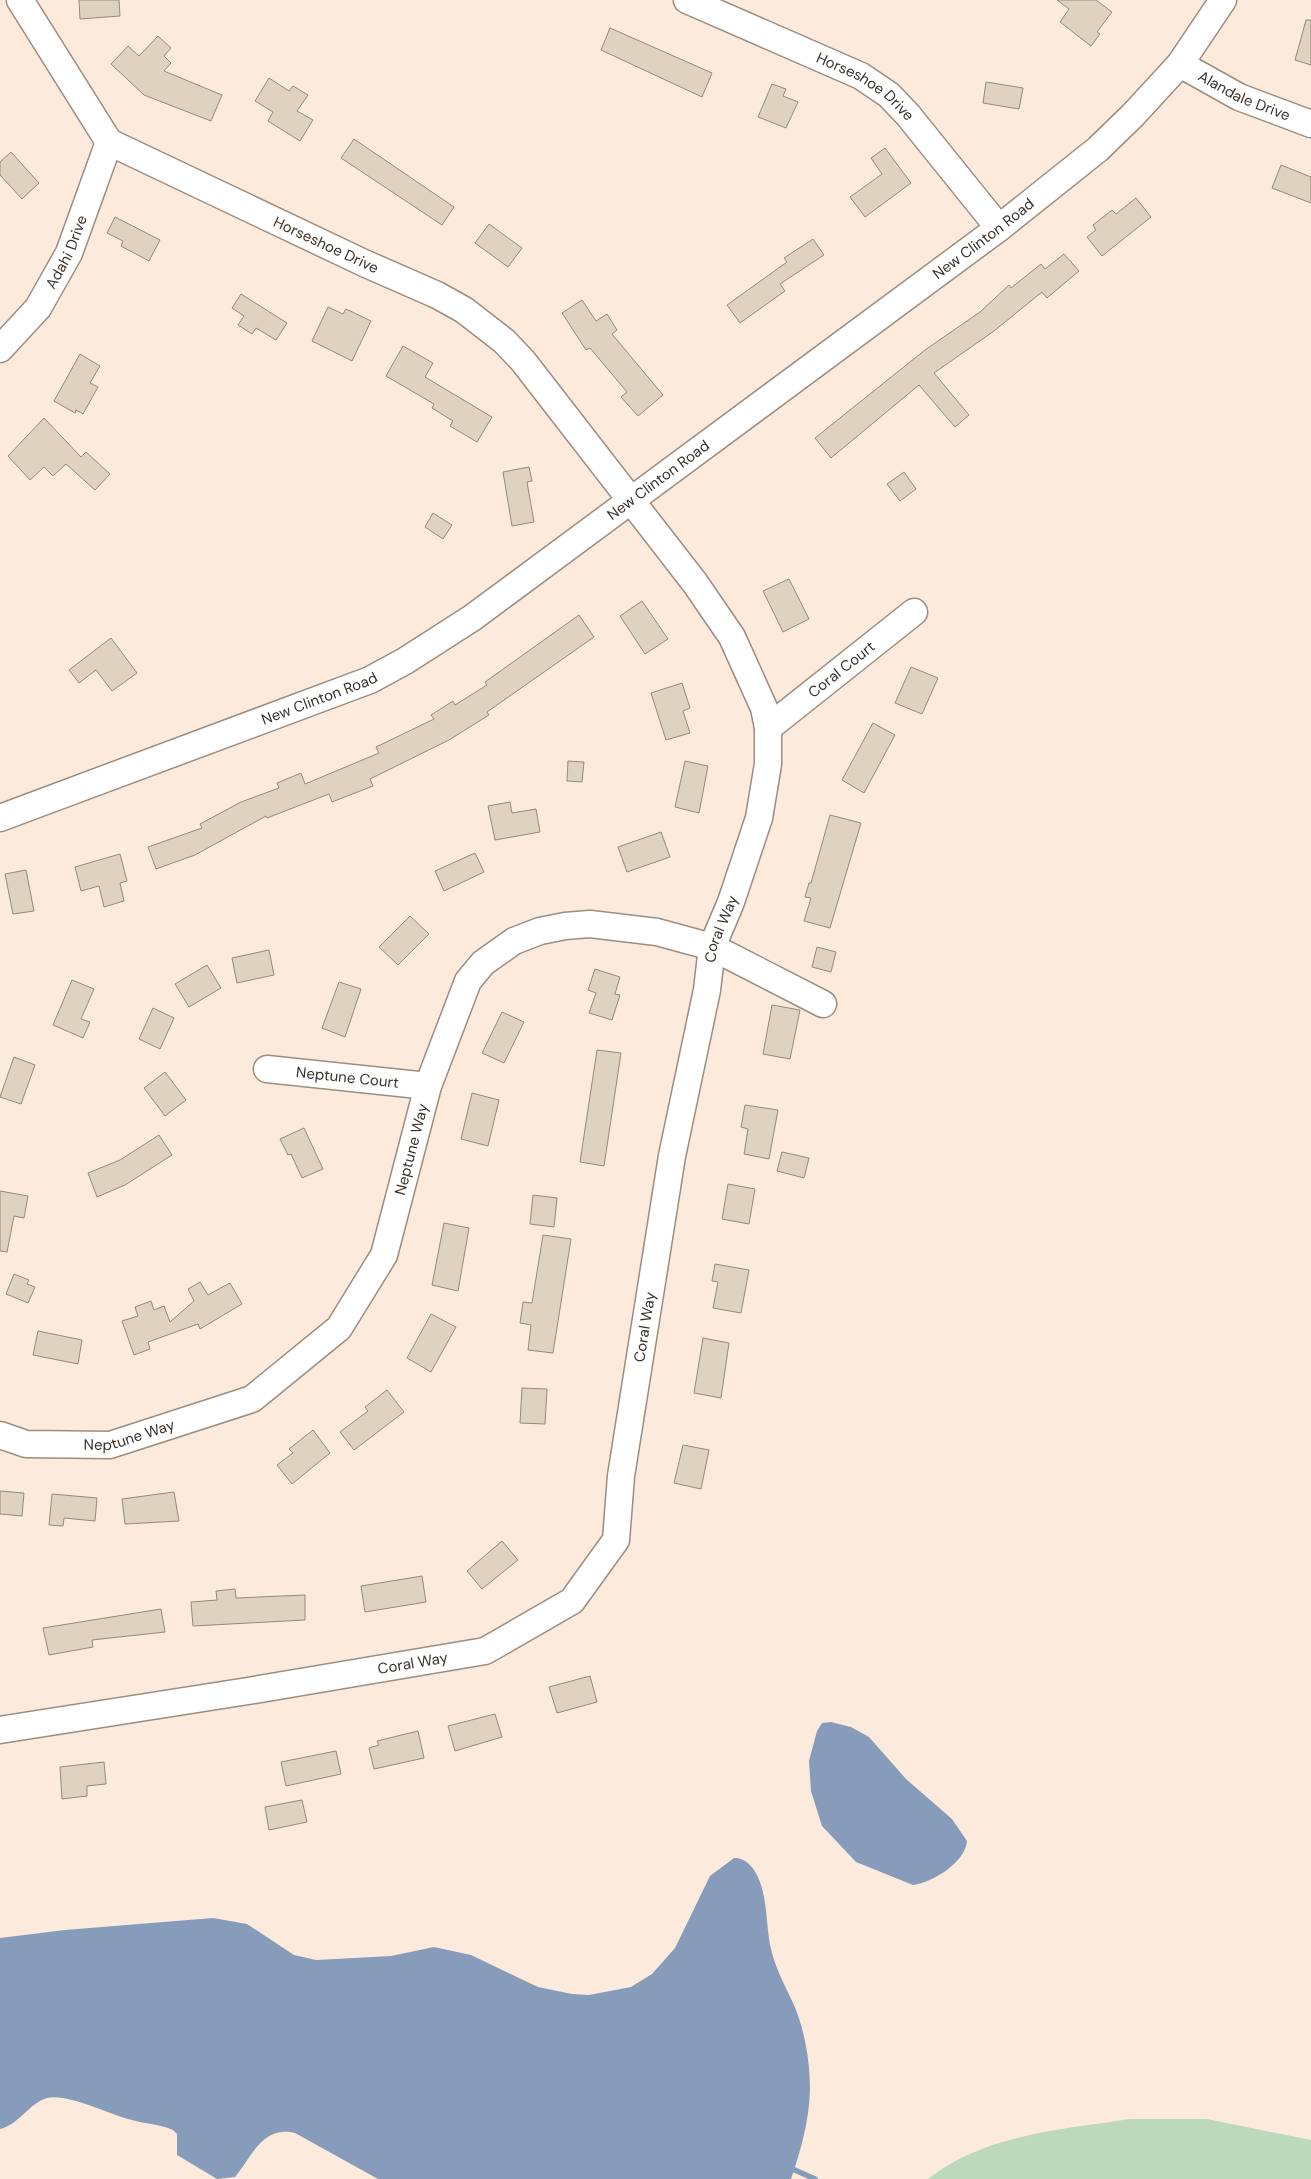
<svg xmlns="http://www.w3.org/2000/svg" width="1311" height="2179" viewBox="0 0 1311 2179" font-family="'DM Sans',sans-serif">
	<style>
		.green { fill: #bdd9bd }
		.water { fill: #879cba }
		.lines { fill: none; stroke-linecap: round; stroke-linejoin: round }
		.stream { stroke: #879cba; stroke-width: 5.5 }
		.building { fill: #dfd2c1; stroke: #958979 }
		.minor-casing { stroke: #9c8d7f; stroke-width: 29 }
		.minor { stroke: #fff; stroke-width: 26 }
		.labels { text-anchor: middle; stroke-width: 4; stroke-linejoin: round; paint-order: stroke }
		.street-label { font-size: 15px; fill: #38312b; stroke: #fefbf8 }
	</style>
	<rect width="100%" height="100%" fill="#fcebdc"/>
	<!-- green -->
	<path class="green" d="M1129,2119H1207L1311,2140V2179H928C985,2134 1060,2130 1129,2119Z"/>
	<!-- water -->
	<g class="water">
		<path d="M831,1722L851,1727L869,1737L906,1779L952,1819L967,1841C965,1863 933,1882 913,1885L856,1862L822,1826L811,1791L809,1761L817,1731L822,1723Z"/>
		<path d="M734,1858C746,1858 752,1866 757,1875C769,1900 765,1927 772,1953C777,1972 786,1987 794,2005C805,2031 810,2062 810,2090C809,2121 801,2150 791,2179H378L295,2133C262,2125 252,2157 235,2177L217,2179L177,2155V2134L173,2130C160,2124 145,2124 132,2120C110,2115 68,2093 47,2098C28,2104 20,2124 0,2129V1938L65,1930L213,1918L247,1924L294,1955L316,1960L391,1956L434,1947L471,1955L538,1987L572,1994L589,1995L631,1987L652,1974L675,1948L710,1876Z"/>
	</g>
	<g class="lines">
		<!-- stream -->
		<path class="stream" d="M788,2167L815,2179"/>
	</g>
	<!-- building -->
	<g class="building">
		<path d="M79,0H119L120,16L80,19Z"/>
		<path d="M1057,0H1096L1112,12L1097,32L1100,34L1091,46L1060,22L1069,9Z"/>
		<path d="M1306,20H1311V65L1295,60Z"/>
		<path d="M610,28L712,73L702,97L601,50Z"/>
		<path d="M158,36L171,48L164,56L171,63L164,71L222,95L211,121L144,95L111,64L128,46L139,56Z"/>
		<path d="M269,78L289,91L293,86L308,95L297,111L313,120L300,141L268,121L273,112L255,101Z"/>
		<path d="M986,82L1023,88L1019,109L983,103Z"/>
		<path d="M772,84L786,89L783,96L798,102L786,128L758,117Z"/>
		<path d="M354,139L454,207L442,225L341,158Z"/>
		<path d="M885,148L911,183L865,217L850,197L882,174L871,158Z"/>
		<path d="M11,152L39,183L22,199L0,175V162Z"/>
		<path d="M1281,165L1311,177V203L1272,188Z"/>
		<path d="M1136,198L1151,217L1102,256L1087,237L1096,230L1093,225L1112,210L1116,214Z"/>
		<path d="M115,217L160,240L149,261L121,246L123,241L107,233Z"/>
		<path d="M489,224L522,248L508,267L475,243Z"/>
		<path d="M813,239L824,255L780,284L785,291L740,323L727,305L787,262L784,258Z"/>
		<path d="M1064,254L1079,271L1047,298L1042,292L994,331L934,373L969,415L955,427L919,385L831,458L815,438L925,350L980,312L1009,285L1011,288L1041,264L1045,269Z"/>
		<path d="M241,294L287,323L276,340L256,328L252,334L238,325L244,316L232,308Z"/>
		<path d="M582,300L596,321L607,314L617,330L612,334L663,395L638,416L621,397L627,392L590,348L586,350L562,313Z"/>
		<path d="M328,307L343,314L346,309L371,321L352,361L312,341Z"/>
		<path d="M403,346L433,363L425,377L492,417L477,442L450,426L453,421L432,408L434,404L386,376Z"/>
		<path d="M80,354L100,366L90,383L98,387L83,414L76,410L75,413L54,401Z"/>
		<path d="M44,418L81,457L86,452L110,474L95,490L66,464L53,476L44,467L30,480L8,456Z"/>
		<path d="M529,467L532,481L527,482L534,522L512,526L503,472Z"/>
		<path d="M904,472L916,489L900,501L887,484Z"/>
		<path d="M433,513L452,525L443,539L425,527Z"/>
		<path d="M789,579L809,619L783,632L763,591Z"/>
		<path d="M642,601L668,639L645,654L620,616Z"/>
		<path d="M579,615L594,637L487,712L489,715L449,740L370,779L373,786L332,802L329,794L267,818L266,816L195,855L156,869L148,847L202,828L200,824L241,802L279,788L277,783L301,773L305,784L379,753L376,747L434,719L431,715L453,701L455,705L487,685L485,682Z"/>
		<path d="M111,638L137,673L112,691L96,670L79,683L69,670Z"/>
		<path d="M911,667L938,678L922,714L895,703Z"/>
		<path d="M682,683L690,708L683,711L690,733L666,740L651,693Z"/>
		<path d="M873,723L895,735L864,793L842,780Z"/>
		<path d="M568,761L584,762L582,782L567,781Z"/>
		<path d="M685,761L708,766L699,813L675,807Z"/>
		<path d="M510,802L512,813L536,809L540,832L495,840L488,806Z"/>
		<path d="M830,815L861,823L830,928L804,921L811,898L805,897L809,883H811Z"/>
		<path d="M661,832L670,857L627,872L618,847Z"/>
		<path d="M475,853L484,872L444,891L435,871Z"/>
		<path d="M120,854L127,881L120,883L124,901L104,907L99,886L81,891L75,867Z"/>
		<path d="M26,870L34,911L13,914L5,874Z"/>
		<path d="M410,916L429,934L398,965L379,947Z"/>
		<path d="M817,947L836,952L831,972L812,967Z"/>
		<path d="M269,950L274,975L237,983L232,958Z"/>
		<path d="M207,965L221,988L189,1007L175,984Z"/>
		<path d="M595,969L620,977L615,994L620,995L612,1020L589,1013L596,993L588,990Z"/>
		<path d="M72,980L94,989L81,1019L90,1022L83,1038L53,1025Z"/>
		<path d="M339,982L361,989L345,1037L322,1028Z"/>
		<path d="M772,1005L800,1010L790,1059L763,1054Z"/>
		<path d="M153,1008L174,1018L160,1049L139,1039Z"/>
		<path d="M502,1012L524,1022L504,1063L482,1053Z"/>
		<path d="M597,1050L621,1053L604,1166L580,1162Z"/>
		<path d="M14,1057L35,1065L21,1104L0,1097Z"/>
		<path d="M165,1072L186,1100L165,1116L144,1088Z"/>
		<path d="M472,1093L499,1100L488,1146L461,1139Z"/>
		<path d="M745,1105L778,1110L769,1159L744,1154L748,1129L741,1127Z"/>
		<path d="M304,1128L323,1169L302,1178L291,1154L288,1155L280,1139Z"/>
		<path d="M159,1135L172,1155L125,1185L97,1197L88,1173L120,1160Z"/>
		<path d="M782,1152L809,1158L804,1178L777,1171Z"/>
		<path d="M728,1184L755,1189L749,1224L722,1219Z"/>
		<path d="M0,1191L28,1196L24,1218L14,1216L7,1252L0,1251Z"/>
		<path d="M533,1195L557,1198L554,1227L530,1224Z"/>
		<path d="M444,1223L469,1228L458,1291L432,1285Z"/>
		<path d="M543,1235L571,1239L553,1353L528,1350L531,1325L520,1323L523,1302L532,1303Z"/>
		<path d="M715,1264L749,1270L741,1313L713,1308L718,1282L712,1281Z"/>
		<path d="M14,1274L29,1280L27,1284L35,1287L28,1303L6,1294Z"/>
		<path d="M200,1282L208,1295L230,1283L242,1304L200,1329L198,1324L148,1342L150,1349L134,1355L122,1321L138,1316L135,1307L151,1301L154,1310L164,1306L170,1322L194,1301L188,1289Z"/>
		<path d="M431,1314L456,1327L431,1372L407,1358Z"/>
		<path d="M38,1331L82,1340L78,1364L33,1355Z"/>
		<path d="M703,1338L729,1343L721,1398L694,1393Z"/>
		<path d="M522,1388L547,1389L545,1424L520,1423Z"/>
		<path d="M387,1390L404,1412L354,1450L340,1432L368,1411L365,1407Z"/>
		<path d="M313,1430L330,1453L292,1484L277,1465L293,1453L289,1449Z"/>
		<path d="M683,1445L709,1450L701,1489L674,1483Z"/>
		<path d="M0,1491L24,1493L22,1516L0,1514Z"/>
		<path d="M174,1492L179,1521L125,1524L122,1499Z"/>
		<path d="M52,1494L97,1498L95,1521L64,1518L63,1526L49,1525Z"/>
		<path d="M502,1541L518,1560L482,1589L467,1571Z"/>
		<path d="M422,1576L426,1602L365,1612L361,1586Z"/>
		<path d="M235,1589L236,1598L305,1595V1620L193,1626L191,1602L217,1600L216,1591Z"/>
		<path d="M161,1609L165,1632L92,1640L93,1647L49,1655L43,1628Z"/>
		<path d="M590,1676L597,1702L557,1713L549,1687Z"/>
		<path d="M495,1714L502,1737L455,1751L448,1726Z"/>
		<path d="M418,1731L424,1758L374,1769L369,1748L379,1745L377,1741Z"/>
		<path d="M336,1751L341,1774L286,1786L281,1762Z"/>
		<path d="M104,1762L106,1784L87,1786V1796L62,1799L60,1767Z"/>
		<path d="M302,1800L307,1822L269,1830L265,1807Z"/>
	</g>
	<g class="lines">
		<!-- minor casing -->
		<g class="minor-casing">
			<g id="minor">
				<path id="s1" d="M687,0L861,76L889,95L908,115L999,228"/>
				<path id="s2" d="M1180,64L1239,97L1311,124"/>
				<path id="s3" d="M0,349L38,308L69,253L109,142"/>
				<path id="s4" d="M768,728L914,612"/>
				<path id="s5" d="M0,818L370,680L405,661L472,618L999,228L1098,149L1133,115L1180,64L1223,0"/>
				<path id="s6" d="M267,1069L428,1086"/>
				<path id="s7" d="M0,1435L26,1444L110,1445L252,1399L339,1328L384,1255L428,1086L468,981L483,963L514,941L540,931L565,926L590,924L657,932L712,947L823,1004"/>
				<path id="s8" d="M0,1730L248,1691L485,1651L572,1601L616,1540L621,1476L672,1156L707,990L712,947L731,902L759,818L768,764V728L764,708L732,637L695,583L523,361L504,341L464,310L437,295L364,263L109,142L20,0"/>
			</g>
		</g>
		<!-- minor -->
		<use href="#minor" class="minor"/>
	</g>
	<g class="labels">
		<!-- street labels -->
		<g class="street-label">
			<text dy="5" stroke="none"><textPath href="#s1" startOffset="199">Horseshoe Drive</textPath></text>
			<text dy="5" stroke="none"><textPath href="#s2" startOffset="72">Alandale Drive</textPath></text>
			<text dy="5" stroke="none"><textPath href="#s5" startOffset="1151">New Clinton Road</textPath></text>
			<text transform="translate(326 245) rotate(25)" y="5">Horseshoe Drive</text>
			<text dy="5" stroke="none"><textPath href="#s3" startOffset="119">Adahi Drive</textPath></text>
			<text dy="5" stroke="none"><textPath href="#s5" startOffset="746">New Clinton Road</textPath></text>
			<text dy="5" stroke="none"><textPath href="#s4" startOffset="94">Coral Court</textPath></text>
			<text dy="5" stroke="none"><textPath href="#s5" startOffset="341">New Clinton Road</textPath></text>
			<text dy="5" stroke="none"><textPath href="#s8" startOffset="1288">Coral Way</textPath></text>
			<text dy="5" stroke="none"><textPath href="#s6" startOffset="81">Neptune Court</textPath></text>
			<text dy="5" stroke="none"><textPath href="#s7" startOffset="568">Neptune Way</textPath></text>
			<text dy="5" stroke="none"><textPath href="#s8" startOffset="882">Coral Way</textPath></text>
			<text dy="5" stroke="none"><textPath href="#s7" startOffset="132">Neptune Way</textPath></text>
			<text dy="5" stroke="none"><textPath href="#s8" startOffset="418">Coral Way</textPath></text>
		</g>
	</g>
</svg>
